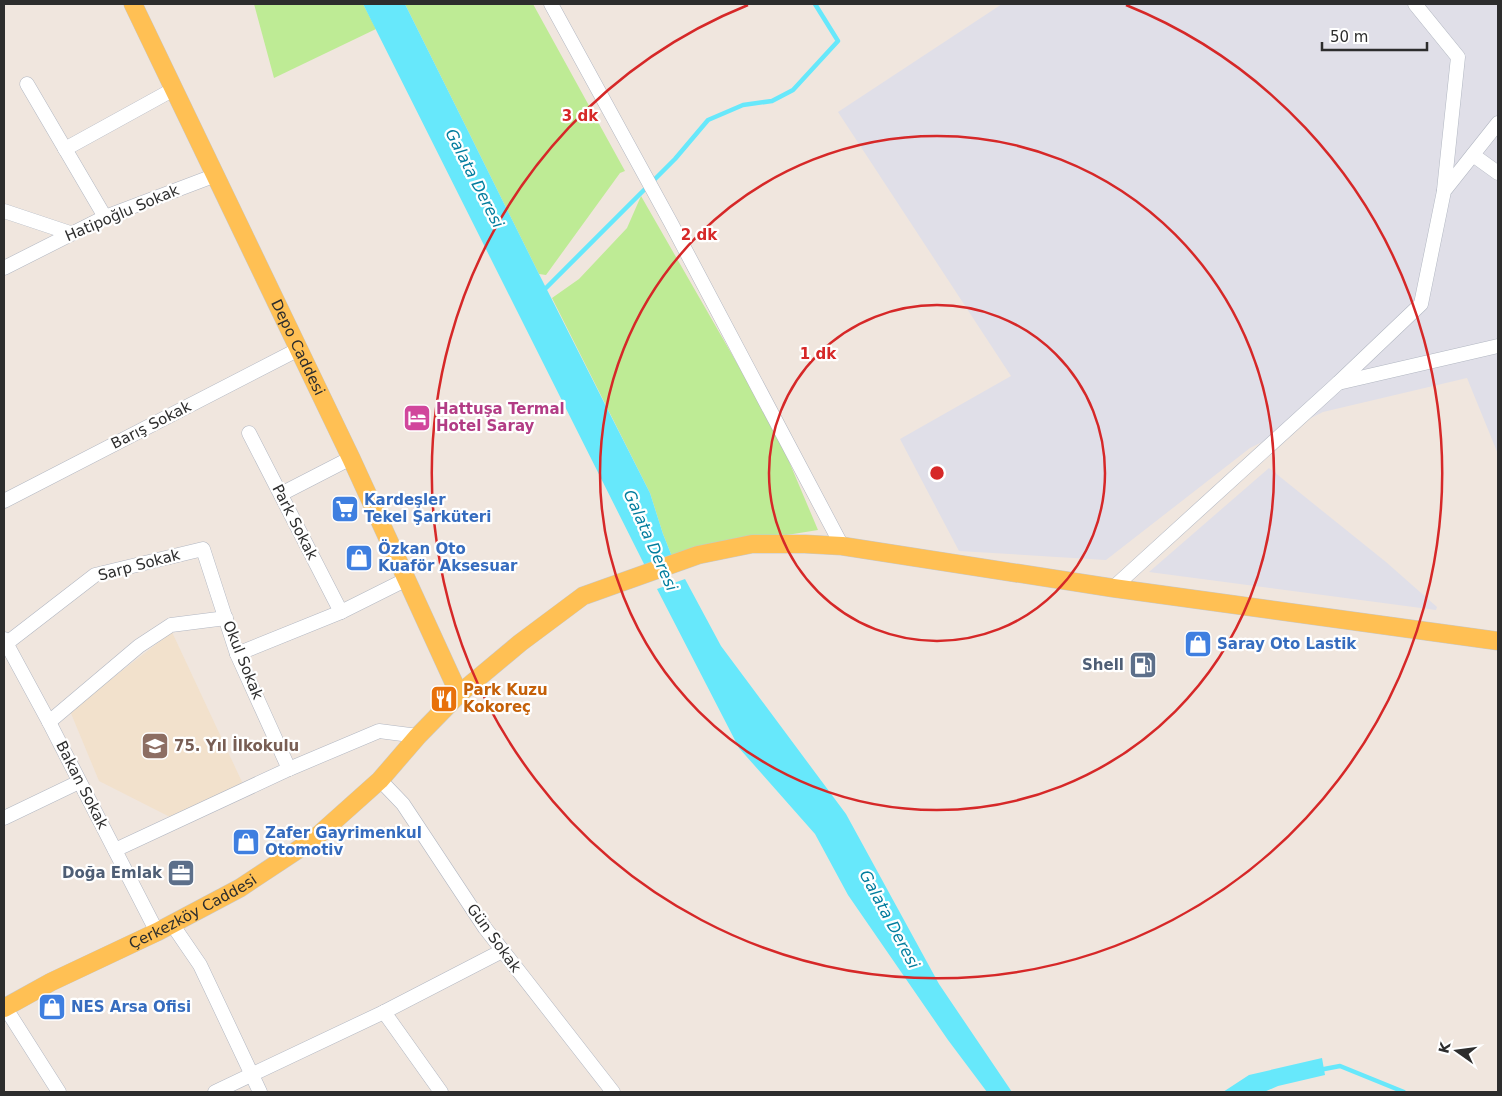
<svg xmlns="http://www.w3.org/2000/svg" width="1502" height="1096" viewBox="0 0 1502 1096" font-family="'DejaVu Sans',sans-serif">
	<style>
		.industrial { fill: #e0dfe8 }
		.education { fill: #f2e1cc }
		.green { fill: #beeb95 }
		.water { fill: #67e8fb }
		.lines { fill: none; stroke-linecap: round; stroke-linejoin: round }
		.stream { stroke: #67e8fb; stroke-width: 4.5 }
		.minor-casing { stroke: #b2b7c2; stroke-width: 15 }
		.major-casing { stroke: #c8c8c8; stroke-width: 19 }
		.minor { stroke: #fff; stroke-width: 14 }
		.major { stroke: #ffc054; stroke-width: 18 }
		.ring { fill: none; stroke: #d62828; stroke-width: 2.5 }
		.labels { text-anchor: middle; stroke-width: 4.5; stroke-linejoin: round; paint-order: stroke }
		.street-label { font-size: 15px; fill: #2d2d2d; stroke: #fff }
		.hotel-label { font-size: 15px; font-weight: bold; fill: #b23c85; stroke: #fff; text-anchor: start }
		.shop-label { font-size: 15px; font-weight: bold; fill: #366cbe; stroke: #fff; text-anchor: start }
		.service-label { font-size: 15px; font-weight: bold; fill: #4e5e75; stroke: #fff; text-anchor: end }
		.food-label { font-size: 15px; font-weight: bold; fill: #c56008; stroke: #fff; text-anchor: start }
		.education-label { font-size: 15px; font-weight: bold; fill: #785e54; stroke: #fff; text-anchor: start }
		.water-label { font-size: 16px; font-style: italic; fill: #027d9e; stroke: #fff }
		.centre { fill: #d62828; stroke: #fff; stroke-width: 2.5 }
		.ring-label { font-size: 15px; text-anchor: middle; font-weight: bold; fill: #d62828; stroke: #fff; stroke-width: 4.5; stroke-linejoin: round; paint-order: stroke }
	</style>
	<rect width="100%" height="100%" fill="#f0e6de"/>
	<!-- industrial -->
	<g class="industrial">
		<path d="M1002,4H1498V454L1467,378L1323,412L1250,448L1106,560L959,551L900,439L1011,376L838,112Z"/>
		<path d="M1269,468L1386,562L1437,607L1436,610L1149,572Z"/>
	</g>
	<!-- education -->
	<path class="education" d="M172,632L243,784L170,817L99,781L70,711Z"/>
	<!-- green -->
	<g class="green">
		<path d="M254,4H363L376,29L274,78Z"/>
		<path d="M405,4H533L625,171L620,173L546,275L539,274Z"/>
		<path d="M641,196L777,433L818,530L724,545L673,559L663,534L650,493L552,298L579,279L627,228Z"/>
	</g>
	<!-- water -->
	<g class="water">
		<path d="M363,4H405L539,274L650,493L663,534L673,559L646,568Z"/>
		<path d="M685,579L721,646L846,814L939,984L1012,1092H987L948,1040L848,895L815,834L739,748L657,589Z"/>
		<path d="M1322,1058L1325,1075L1278,1086L1264,1092H1223L1249,1075Z"/>
	</g>
	<g class="lines">
		<!-- stream -->
		<g class="stream">
			<path d="M543,291L675,159L708,120L743,105L772,101L793,90L838,41L815,4"/>
			<path d="M661,571L670,589"/>
			<path d="M1319,1070L1340,1066L1404,1092"/>
		</g>
		<!-- minor casing -->
		<g class="minor-casing">
			<g id="minor">
				<path d="M551,4L671,223L842,546"/>
				<path d="M1415,4L1458,57L1444,190"/>
				<path d="M27,84L105,217"/>
				<path d="M65,149L174,89"/>
				<path d="M1473,155L1498,173"/>
				<path d="M4,211L70,233"/>
				<path d="M4,268L105,217L216,175"/>
				<path d="M1338,383L1498,346"/>
				<path d="M249,433L341,612"/>
				<path d="M281,494L351,458"/>
				<path d="M4,501L299,349"/>
				<path d="M1113,588L1337,384L1421,304L1444,191L1498,123"/>
				<path d="M4,639L49,722L157,932"/>
				<path d="M7,643L95,575L203,549L237,654L289,769"/>
				<path d="M237,654L341,612L407,579"/>
				<path d="M49,722L139,646L171,625L226,618"/>
				<path d="M380,780L403,804L485,928L613,1092"/>
				<path d="M4,818L79,782"/>
				<path d="M115,850L289,769L379,731L418,736"/>
				<path d="M172,924L200,965L260,1092"/>
				<path d="M5,1007L59,1092"/>
				<path d="M384,1012L441,1092"/>
				<path d="M215,1092L384,1012L502,951"/>
			</g>
		</g>
		<!-- major casing -->
		<g class="major-casing">
			<g id="major">
				<path id="s1" d="M133,4L351,458L459,694"/>
				<path id="s2" d="M4,1008L51,982L157,932L240,888L314,839L380,780L418,736L459,694L520,643L583,596L698,555L752,544H805L842,546L1113,588L1498,641"/>
			</g>
		</g>
		<!-- minor -->
		<use href="#minor" class="minor"/>
		<!-- major -->
		<use href="#major" class="major"/>
	</g>
	<!-- distance rings -->
	<g class="ring">
		<circle cx="937" cy="473" r="168"/>
		<circle cx="937" cy="473" r="337"/>
		<path d="M1126 5A505 505 0 1 1 748 5"/>
	</g>
	<!-- icons -->
	<defs>
		<g id="hotel-square" transform="scale(1.4375)"><rect x="-9" y="-9" width="18" height="18" rx="4" fill="#d1479c" stroke="#fff"/><path d="M-6-4.5h1.5V1H6V5H4.5V3h-9V5H-6ZM-4 0a1.8 1.8 0 1 1 3.6 0ZM.5 0V-2.5h3Q6-2.5 6 0Z" fill="#fff"/></g>
		<g id="supermarket-square" transform="scale(1.4375)"><rect x="-9" y="-9" width="18" height="18" rx="4" fill="#3f7fe0" stroke="#fff"/><path d="M-6-5.5h2.5l.6 2H6L4.5 2H-2.5L-4.4-4H-6ZM-1.5 3.2a1.3 1.3 0 1 0 .1 0ZM3 3.2a1.3 1.3 0 1 0 .1 0Z" fill="#fff"/></g>
		<g id="shop-square" transform="scale(1.4375)"><rect x="-9" y="-9" width="18" height="18" rx="4" fill="#3f7fe0" stroke="#fff"/><path d="M-5-2.5h2.3a2.7 3.5 0 0 1 5.4 0H5L5.5 6h-11ZM-1.5-2.5h3a1.5 2.3 0 0 0-3 0Z" fill="#fff"/></g>
		<g id="fuel-square" transform="scale(1.4375)"><rect x="-9" y="-9" width="18" height="18" rx="4" fill="#5c6f8a" stroke="#fff"/><path d="M-5.5-6h7V0h2V4h1.3V-2.5L3-4.5l.8-.8L6-3V5H2.5V1h-1V6h-7ZM-4.2-4.7v3.2H.2V-4.7Z" fill="#fff"/></g>
		<g id="restaurant-square" transform="scale(1.4375)"><rect x="-9" y="-9" width="18" height="18" rx="4" fill="#e8710a" stroke="#fff"/><path d="M-5-6h1v4h1v-4h1v4h1v-4h1v5L-1.5 .5V6h-2V.5L-5-1ZM5-6V6H3V1.5H1.5Q1.5-4 5-6Z" fill="#fff"/></g>
		<g id="school-square" transform="scale(1.4375)"><rect x="-9" y="-9" width="18" height="18" rx="4" fill="#8d6e63" stroke="#fff"/><path d="M0-5L7-2L0 1L-7-2ZM-4 1L0 2.5L4 1V4Q0 6-4 4Z" fill="#fff"/></g>
		<g id="office-square" transform="scale(1.4375)"><rect x="-9" y="-9" width="18" height="18" rx="4" fill="#5c6f8a" stroke="#fff"/><path d="M-6-3h4V-5.5h4V-3h4V5H-6ZM-1-4.5V-3h2v-1.5ZM-6 0V1H6V0Z" fill="#fff"/></g>
	</defs>
	<g fill-rule="evenodd">
		<use href="#hotel-square" x="417" y="418"/>
		<use href="#supermarket-square" x="345" y="509"/>
		<use href="#shop-square" x="359" y="558"/>
		<use href="#shop-square" x="1198" y="644"/>
		<use href="#fuel-square" x="1143" y="665"/>
		<use href="#restaurant-square" x="444" y="699"/>
		<use href="#school-square" x="155" y="746"/>
		<use href="#shop-square" x="246" y="842"/>
		<use href="#office-square" x="181" y="873"/>
		<use href="#shop-square" x="52" y="1007"/>
	</g>
	<g class="labels">
		<!-- street labels -->
		<g class="street-label">
			<text transform="translate(122 213) rotate(-23)" y="5">Hatipoğlu Sokak</text>
			<text dy="5" stroke="none"><textPath href="#s1" startOffset="381">Depo Caddesi</textPath></text>
			<text transform="translate(151 425) rotate(-27)" y="5">Barış Sokak</text>
			<text transform="translate(295 522) rotate(63)" y="5">Park Sokak</text>
			<text transform="translate(139 565) rotate(-15)" y="5">Sarp Sokak</text>
			<text transform="translate(243 660) rotate(68)" y="5">Okul Sokak</text>
			<text transform="translate(82 785) rotate(63)" y="5">Bakan Sokak</text>
			<text dy="5" stroke="none"><textPath href="#s2" startOffset="212">Çerkezköy Caddesi</textPath></text>
			<text transform="translate(494 938) rotate(54)" y="5">Gün Sokak</text>
		</g>
		<!-- hotel labels -->
		<g class="hotel-label">
			<text x="436" y="414">Hattuşa Termal<tspan x="436" dy="17">Hotel Saray</tspan></text>
		</g>
		<!-- shop labels -->
		<g class="shop-label">
			<text x="364" y="505">Kardeşler<tspan x="364" dy="17">Tekel Şarküteri</tspan></text>
			<text x="378" y="554">Özkan Oto<tspan x="378" dy="17">Kuaför Aksesuar</tspan></text>
			<text x="1217" y="649">Saray Oto Lastik</text>
			<text x="265" y="838">Zafer Gayrimenkul<tspan x="265" dy="17">Otomotiv</tspan></text>
			<text x="71" y="1012">NES Arsa Ofisi</text>
		</g>
		<!-- service labels -->
		<g class="service-label">
			<text x="1124" y="670">Shell</text>
			<text x="162" y="878">Doğa Emlak</text>
		</g>
		<!-- food labels -->
		<g class="food-label">
			<text x="463" y="695">Park Kuzu<tspan x="463" dy="17">Kokoreç</tspan></text>
		</g>
		<!-- education labels -->
		<g class="education-label">
			<text x="174" y="751">75. Yıl İlkokulu</text>
		</g>
		<!-- water labels -->
		<g class="water-label">
			<text transform="translate(475 178) rotate(63)" y="6">Galata Deresi</text>
			<text transform="translate(651 540) rotate(66)" y="6">Galata Deresi</text>
			<text transform="translate(890 919) rotate(62)" y="6">Galata Deresi</text>
		</g>
	</g>
	<circle cx="937" cy="473" r="8" class="centre"/>
	<g class="ring-label">
		<text x="580" y="121">3 dk</text>
		<text x="699" y="240">2 dk</text>
		<text x="818" y="359">1 dk</text>
	</g>
	<!-- border -->
	<rect width="1502" height="1096" fill="none" stroke="#2d2d2d" stroke-width="10"/>
	<!-- north arrow -->
	<g transform="translate(1457 1051) rotate(284)" stroke="#ffffff" stroke-width="4" paint-order="stroke">
	<path d="M0-4L9 19L0 12L-9 19Z" fill="#2d2d2d"/>
	<text y="-8" font-size="14" font-weight="bold" text-anchor="middle" fill="#2d2d2d">K</text>
	</g>
	<!-- scale -->
	<path d="M1322 42v8h105v-8" fill="none" stroke="#2d2d2d" stroke-width="2.5"/>
	<text x="1330" y="42" font-size="15" fill="#2d2d2d" stroke="#ffffff" stroke-width="4" paint-order="stroke">50 m</text>
</svg>
